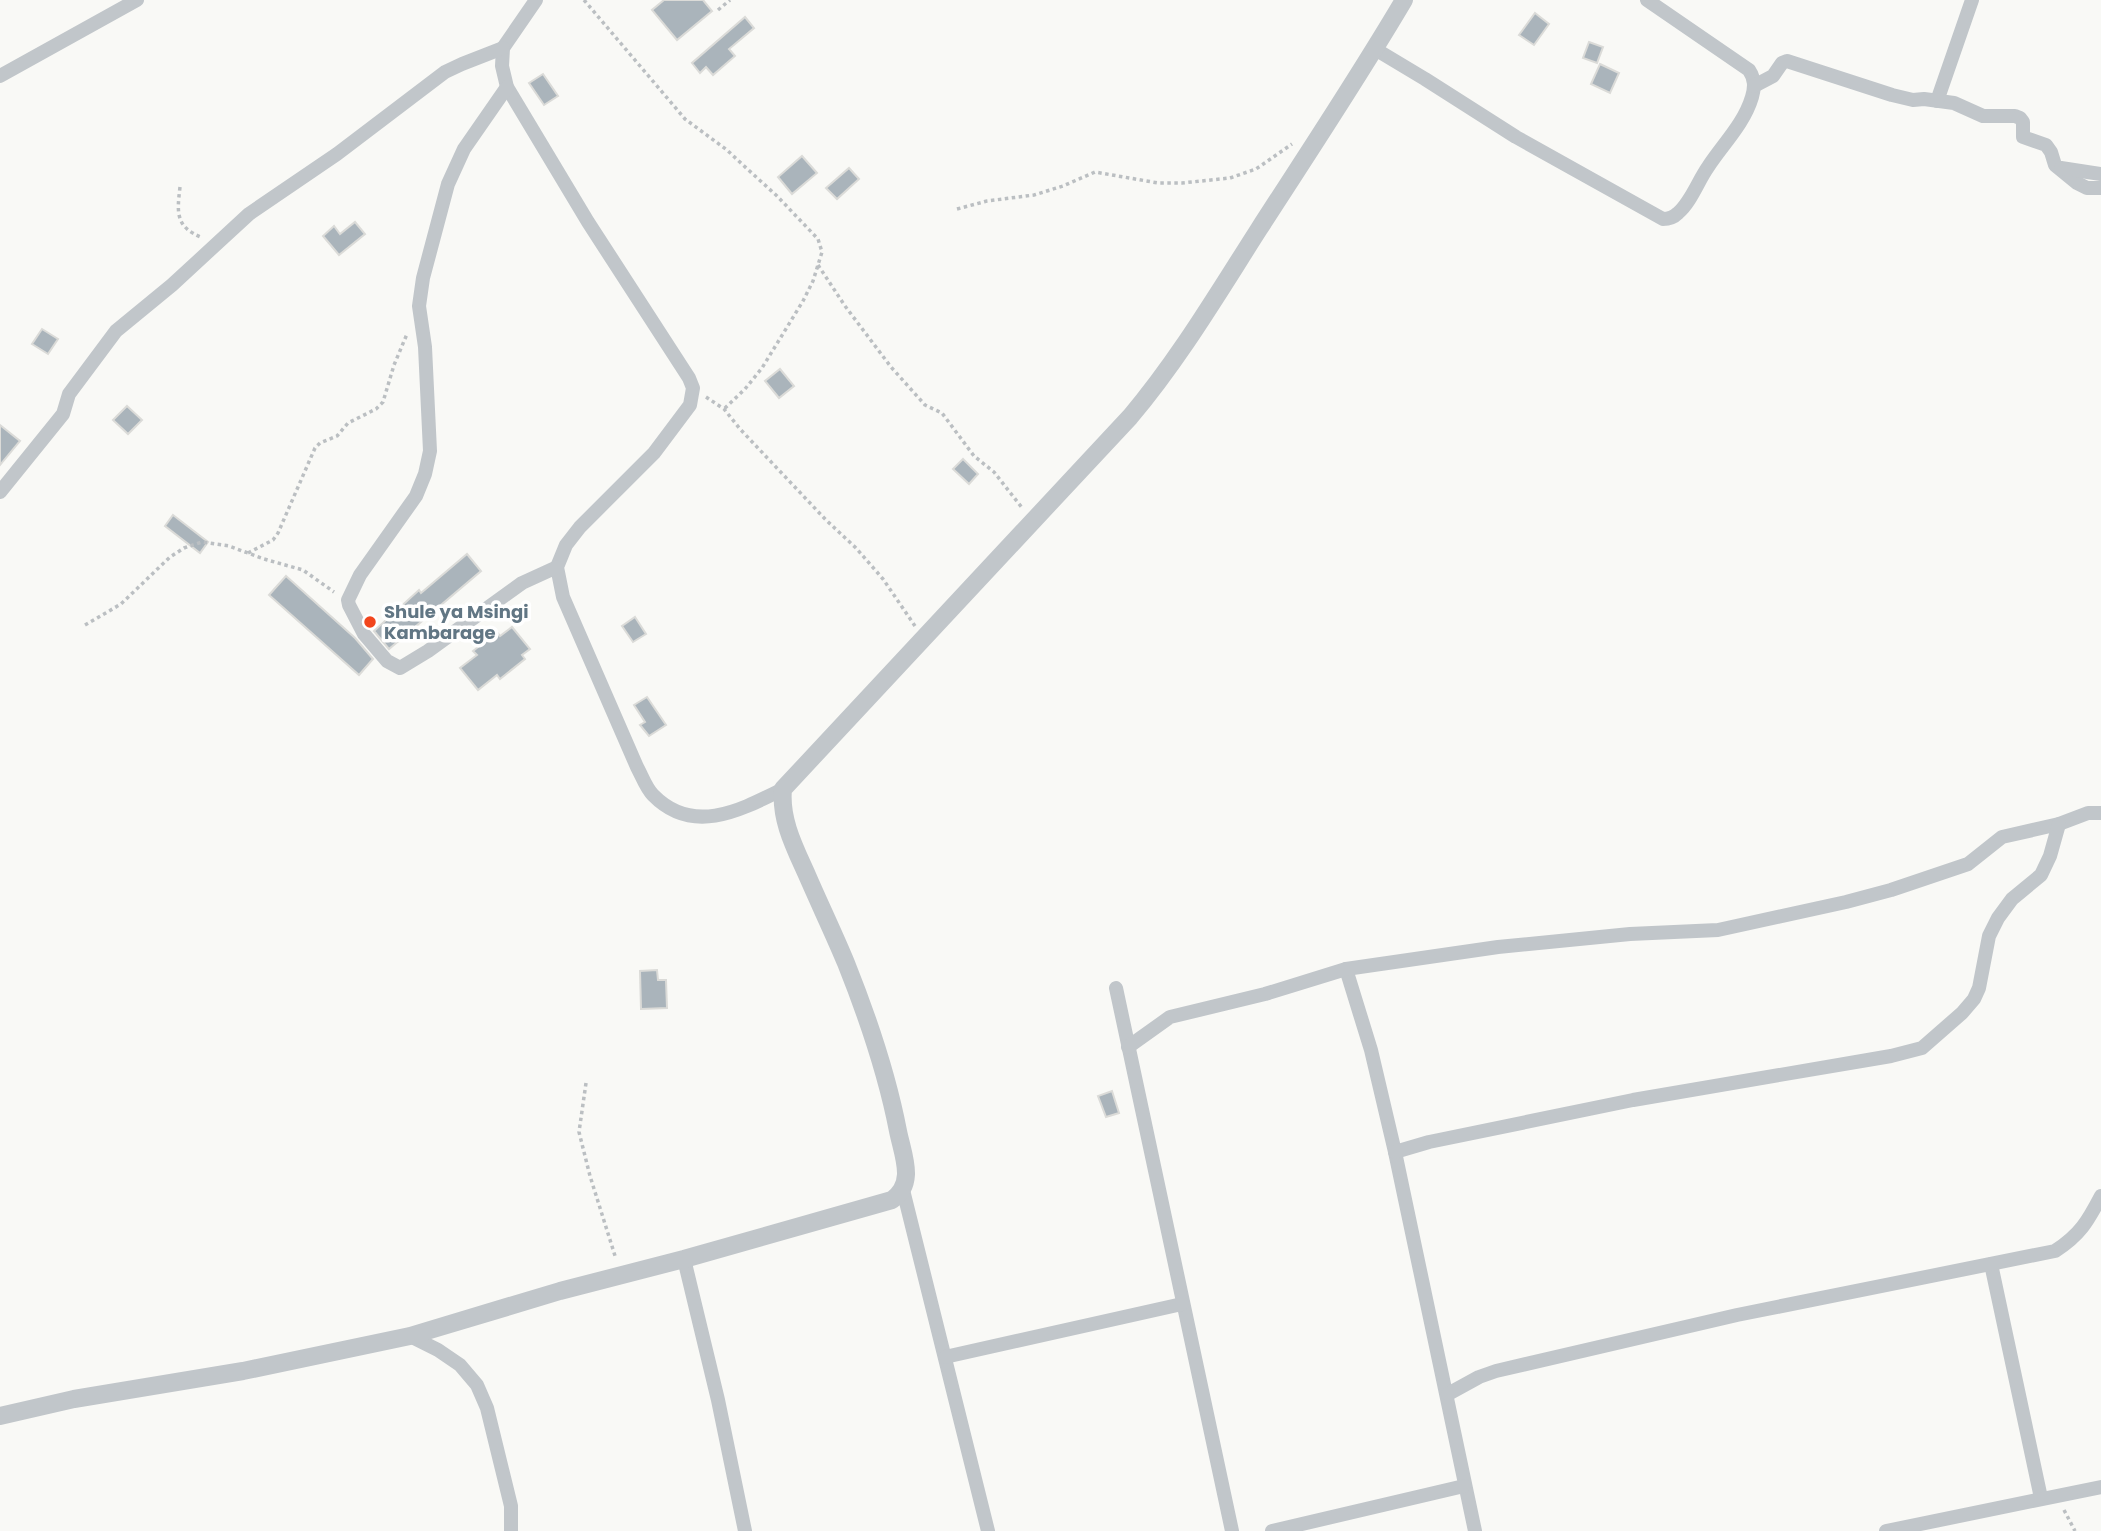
<svg xmlns="http://www.w3.org/2000/svg" width="2101" height="1531" viewBox="0 0 2101 1531" font-family="Poppins,sans-serif">
	<style>
		.building { fill: #aab4bb; stroke: #dbdbd8; stroke-width: 2 }
		.lines { fill: none; stroke-linecap: round; stroke-linejoin: round }
		.path { stroke: #bbbfc2; stroke-width: 3.5; stroke-dasharray: 3.5 3.5; stroke-linecap: butt }
		.minor { stroke: #c1c6ca; stroke-width: 14 }
		.tertiary { stroke: #c1c6ca; stroke-width: 18 }
		.poi-dot { fill: #f2461d; stroke: #fff; stroke-width: 2.5 }
		.labels { text-anchor: middle; stroke-width: 7; stroke-linejoin: round; paint-order: stroke }
		.poi-label { font-size: 18px; font-weight: bold; fill: #617684; stroke: #fff; text-anchor: start }
	</style>
	<rect width="100%" height="100%" fill="#f9f9f6"/>
	<!-- building -->
	<g class="building">
		<path d="M664,0H703L712,11L677,40L652,10Z"/>
		<path d="M1535,13L1549,24L1534,45L1519,35Z"/>
		<path d="M745,17L754,28L729,49L735,56L713,75L706,67L700,73L692,63Z"/>
		<path d="M1589,42L1603,47L1597,63L1583,58Z"/>
		<path d="M1600,64L1619,73L1610,93L1591,84Z"/>
		<path d="M543,74L558,96L544,105L529,83Z"/>
		<path d="M802,156L817,173L792,194L778,177Z"/>
		<path d="M849,168L859,179L837,199L826,188Z"/>
		<path d="M355,222L365,234L339,255L323,236L334,226L340,234Z"/>
		<path d="M42,329L58,339L48,354L32,344Z"/>
		<path d="M780,369L794,386L779,398L765,381Z"/>
		<path d="M127,406L142,420L128,434L113,420Z"/>
		<path d="M0,425L20,441L0,465Z"/>
		<path d="M963,459L978,474L969,484L953,469Z"/>
		<path d="M173,515L208,542L200,553L165,526Z"/>
		<path d="M467,554L481,571L389,649L374,631L419,590L421,593Z"/>
		<path d="M286,576L355,638L373,659L359,675L269,595Z"/>
		<path d="M635,617L646,634L633,642L622,626Z"/>
		<path d="M512,627L530,649L522,655L525,659L500,679L497,675L478,690L460,668L477,655L473,651L497,632L500,636Z"/>
		<path d="M647,697L666,725L649,736L640,725L645,722L634,705Z"/>
		<path d="M657,970L658,980H666L667,1008L641,1009L640,971Z"/>
		<path d="M1112,1091L1119,1113L1106,1117L1098,1096Z"/>
	</g>
	<g class="lines">
		<!-- path -->
		<g class="path">
			<path d="M584,0L685,119L727,150L743,165L777,196L818,239L822,252L813,281L803,301L762,368L745,389L724,409"/>
			<path d="M718,10L730,0"/>
			<path d="M180,187C177,213 175,227 203,238"/>
			<path d="M957,209L987,201L1034,195L1063,186L1095,172L1158,183H1182L1230,178L1256,169L1292,144"/>
			<path d="M818,265L845,306L891,367L925,405L942,413L974,456L994,472L1023,509"/>
			<path d="M706,397L724,409L740,429L826,520L856,548L883,579L915,626"/>
			<path d="M248,553L273,540L278,533L315,448L320,443L337,436L348,423L376,409L383,402L394,365L407,334"/>
			<path d="M85,625L121,604L170,557L184,548L202,542L229,546L264,559L303,570L334,592"/>
			<path d="M586,1083L579,1132L590,1176L616,1259"/>
			<path d="M2064,1510L2075,1531"/>
		</g>
		<!-- minor -->
		<g class="minor">
			<path d="M536,0L503,48L502,66L507,87L588,222L689,378L693,388L690,405L654,453L580,527L566,545L557,567L563,597L637,767C642,776 646,788 653,795C693,836 741,810 783,789"/>
			<path d="M1375,49L1425,79L1516,137L1663,219C1669,219 1673,218 1678,213C1691,202 1698,181 1708,167C1723,144 1744,124 1752,97C1755,87 1755,79 1749,70L1647,0"/>
			<path d="M0,76L137,0"/>
			<path d="M1754,86L1773,76L1782,63L1787,61L1892,95L1913,100L1924,99L1954,103L1983,116H2015L2020,118L2023,122V137L2046,145L2051,152L2055,165L2077,183L2087,188H2101"/>
			<path d="M507,87L464,149L448,184L423,278L419,306L425,347L430,451L425,474L416,496L360,575L348,600L349,605L364,634L387,661L400,668L428,651L522,583L557,567"/>
			<path d="M1937,101L1972,0"/>
			<path d="M2061,168L2101,174"/>
			<path d="M0,492L63,414L69,394L116,331L172,285L249,214L337,154L445,72L462,64L503,48"/>
			<path d="M1346,969L1371,1050L1395,1152L1475,1531"/>
			<path d="M1116,988L1232,1531"/>
			<path d="M1128,1047L1170,1017L1265,994L1346,969L1498,947L1630,934L1718,930L1846,902L1891,890L1968,864L2002,837L2059,824L2088,813H2101"/>
			<path d="M1395,1152L1429,1142L1633,1100L1891,1056L1922,1048L1962,1013L1974,999L1979,988L1989,936L1998,918L2012,899L2041,875L2050,856L2059,824"/>
			<path d="M903,1190L988,1531"/>
			<path d="M684,1259L718,1400L745,1531"/>
			<path d="M1991,1264L2041,1498"/>
			<path d="M410,1336L438,1350L460,1365L477,1385L487,1408L511,1506V1531"/>
			<path d="M945,1357L1182,1304"/>
			<path d="M1448,1394L1479,1377L1496,1371L1737,1315L2055,1251C2080,1235 2088,1221 2101,1196"/>
			<path d="M1272,1531L1464,1486"/>
			<path d="M1886,1531L2101,1487"/>
		</g>
		<!-- tertiary -->
		<path class="tertiary" d="M0,1416L74,1399L243,1371L410,1336L560,1291L684,1259L892,1200C916,1183 903,1156 898,1131C887,1074 868,1018 846,963C834,934 820,905 807,875C795,848 780,820 783,789L1130,417C1179,359 1218,293 1259,229C1308,153 1358,78 1404,0"/>
	</g>
	<!-- markers -->
	<circle class="poi-dot" cx="370" cy="622" r="7"/>
	<g class="labels">
		<!-- poi labels -->
		<g class="poi-label">
			<text x="384" y="618">Shule ya Msingi<tspan x="384" dy="21">Kambarage</tspan></text>
		</g>
	</g>
</svg>
